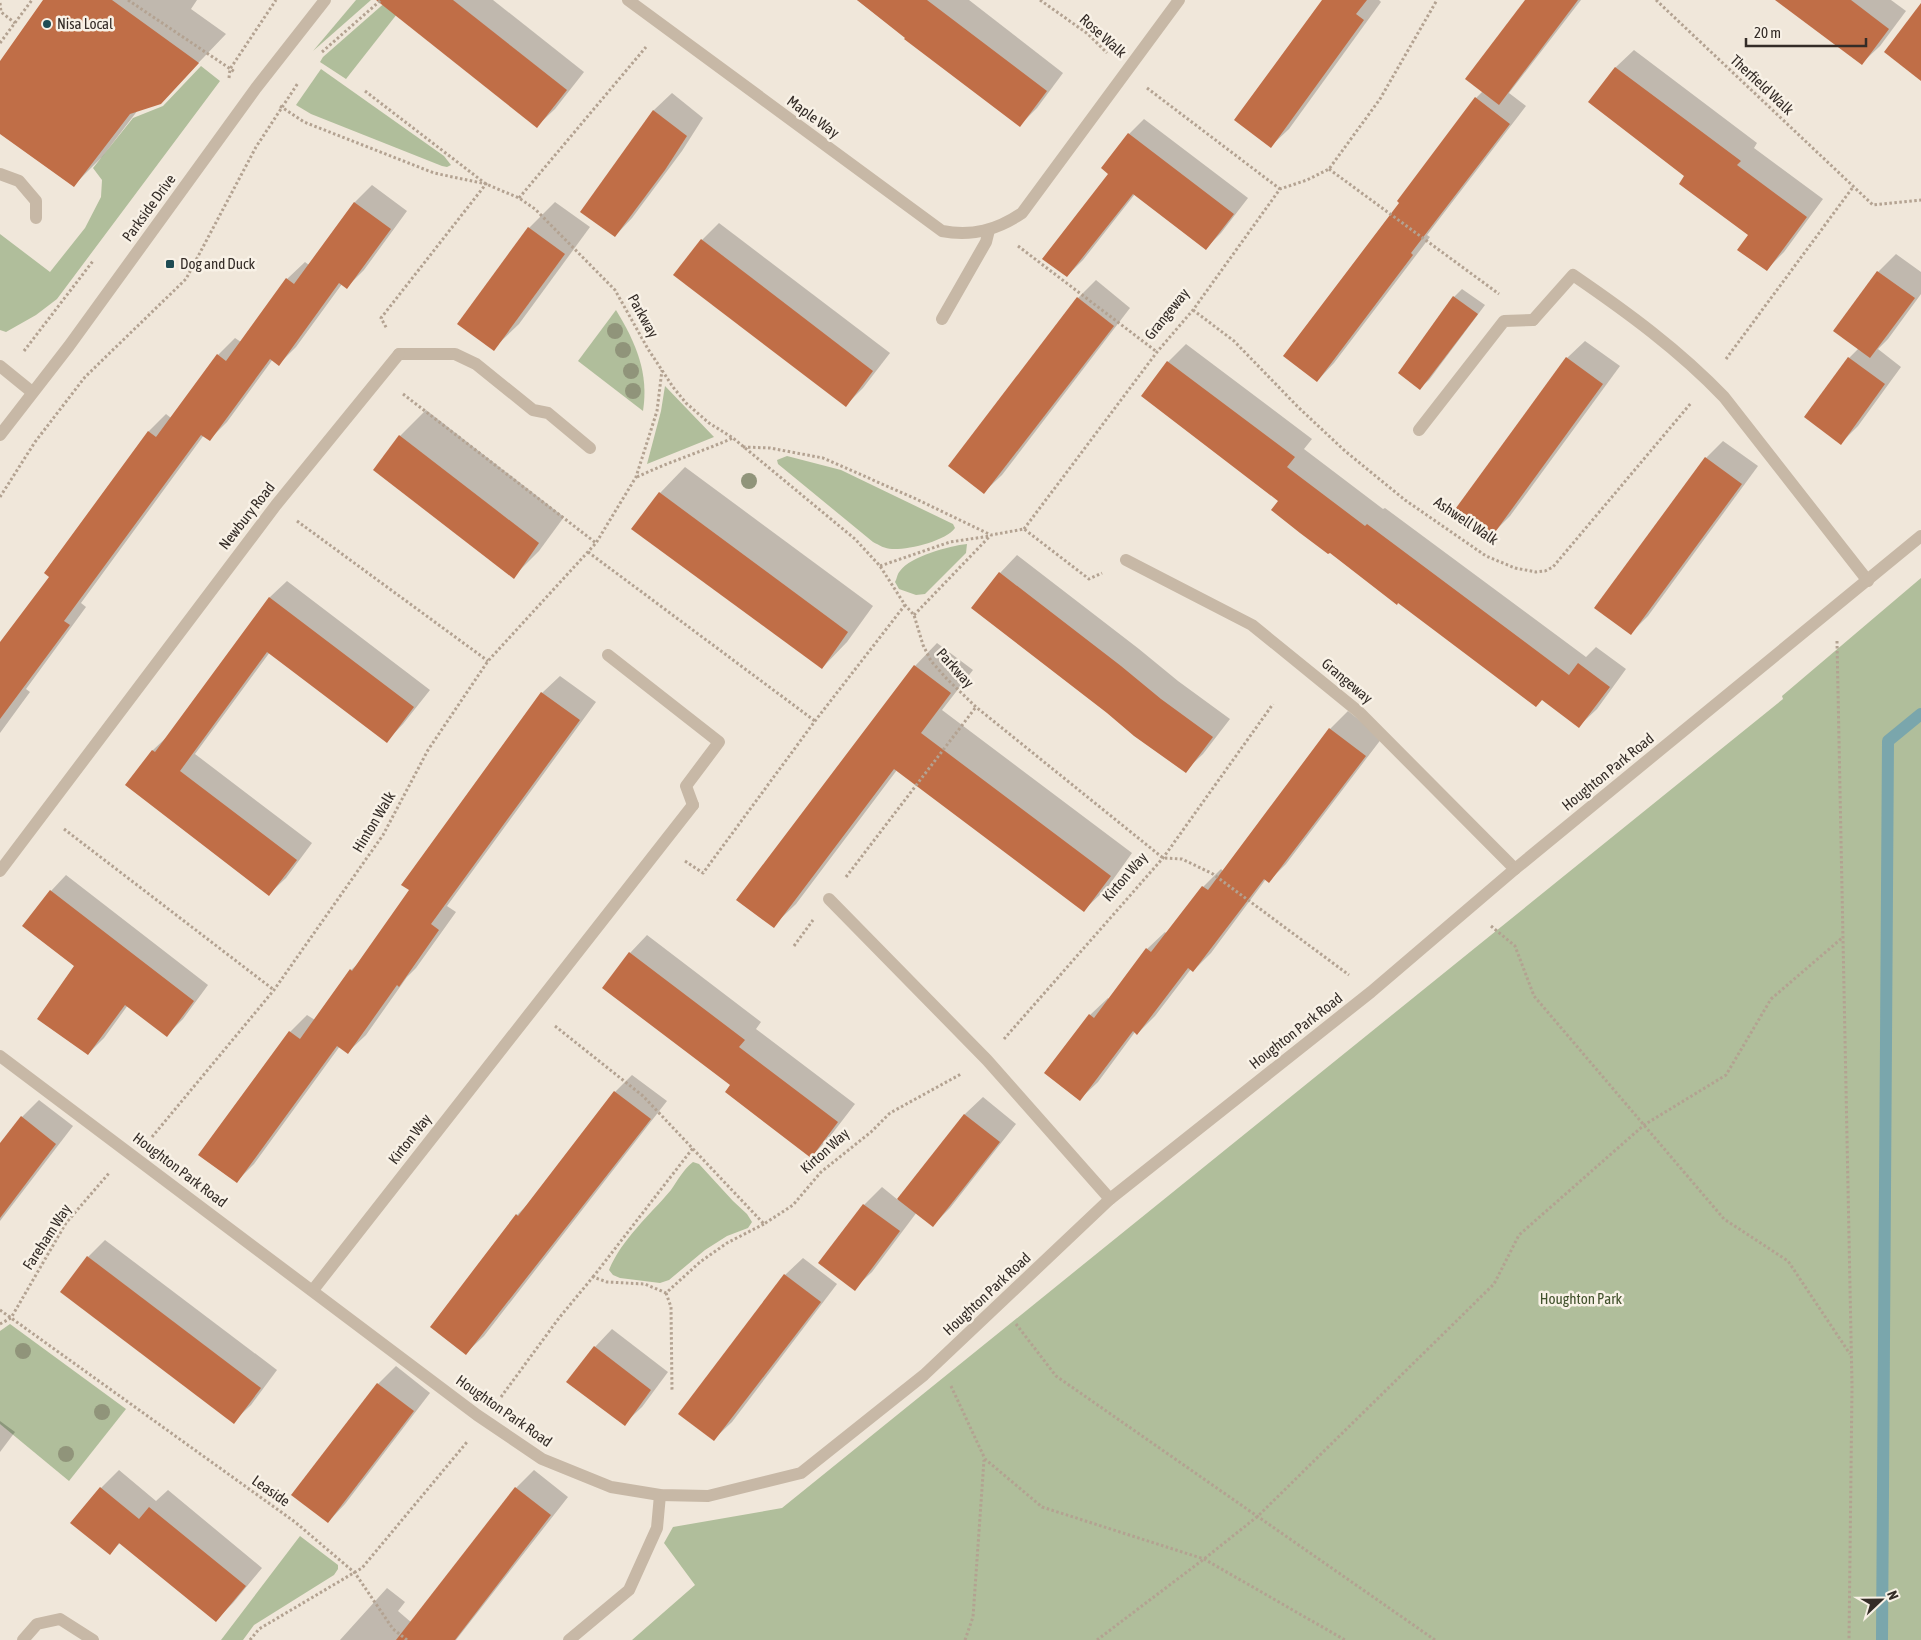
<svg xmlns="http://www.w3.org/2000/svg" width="1921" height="1640" viewBox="0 0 1921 1640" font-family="'Asap Condensed',sans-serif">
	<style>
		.green { fill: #b0be9b }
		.shadow { fill: #0003 }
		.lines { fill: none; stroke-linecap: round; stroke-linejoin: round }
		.stream { stroke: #7aa6ac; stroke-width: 12 }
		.building { fill: #c06e47 }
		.path { stroke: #b3a291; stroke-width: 3; stroke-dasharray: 2.5 2.5; stroke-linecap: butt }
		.lane { stroke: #c7b8a6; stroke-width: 12 }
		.street { stroke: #c7b8a6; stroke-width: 12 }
		.tree { fill: #90947a }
		.poi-dot { fill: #1e4c54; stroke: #f8f1e6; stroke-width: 2 }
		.labels { text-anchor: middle; stroke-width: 5; stroke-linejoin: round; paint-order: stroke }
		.poi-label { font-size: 15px; fill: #342c27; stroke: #f8f1e6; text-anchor: start }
		.street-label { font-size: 15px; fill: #342c27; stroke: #f8f1e6 }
		.park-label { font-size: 15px; fill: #41512c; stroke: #f8f1e6 }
	</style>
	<rect width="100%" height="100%" fill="#f0e7da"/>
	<!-- green -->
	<g class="green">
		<path d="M356,0H371L313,51Z"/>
		<path d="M388,0H408L346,79L320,62L323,57Z"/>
		<path d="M201,66L220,81L57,299L36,315L6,332L0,330V234L50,272L85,228L101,197L102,180L93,168L133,118L163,106Z"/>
		<path d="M321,69L444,156L451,165L447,167L442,166L311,114L296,105Z"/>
		<path d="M616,310C636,343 649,373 643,411L578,361Z"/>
		<path d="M665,386L714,437L647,464L661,411Z"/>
		<path d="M787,456L841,470L953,524L955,528C946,541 908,550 892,549C885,549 879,545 873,542L778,464L777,460Z"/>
		<path d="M967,544L966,553L925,594L916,595L899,589L895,582C897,579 897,574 900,571C911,556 949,546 967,544Z"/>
		<path d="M1921,578V1640H632L695,1585L664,1543L673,1527L782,1508L1783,699L1782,696Z"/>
		<path d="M693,1162L699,1164L733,1201L747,1214L752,1222L748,1228L727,1236L705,1250L669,1280L660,1283L620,1278L613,1275L609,1270C622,1239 649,1216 671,1190C678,1180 683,1170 693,1162Z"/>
		<path d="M10,1324L126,1409L69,1481L0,1424V1331Z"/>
		<path d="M300,1536L338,1565V1569L334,1575L254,1625L243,1640H221Z"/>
	</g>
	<!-- shadow -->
	<g class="shadow">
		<path d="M45,0H197L191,9L226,34L160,103L138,110L102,157L74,185L0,132V63Z"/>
		<path d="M411,0H493L584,72L555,109L537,126Z"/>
		<path d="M857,0H969L1063,73L1037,108L1020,125Z"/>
		<path d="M1324,0H1379L1381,2L1289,129L1271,146Z"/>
		<path d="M1526,0H1581L1509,93L1526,106L1427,235L1430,237L1334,363L1317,381L1401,202L1476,98L1483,91Z"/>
		<path d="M1779,0H1891L1906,11L1880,46L1862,63Z"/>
		<path d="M1634,50L1757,143L1754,148L1823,199L1784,252L1766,270L1749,235L1686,176L1590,102L1616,67Z"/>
		<path d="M672,93L703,118L682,151L632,218L615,236L582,211L654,110Z"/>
		<path d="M1144,119L1248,198L1221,233L1206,248L1135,194L1083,260L1067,276L1110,174L1129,134Z"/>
		<path d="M372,185L407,211L364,270L347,287L342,284L296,347L279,364L273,359L227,422L209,440L204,435L81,603L86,607L26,689L30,692L0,733V645L51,577L149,431L166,414L171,418L218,355L235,338L241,342L287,279L305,262L309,265L355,202Z"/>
		<path d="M555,202L590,227L519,324L493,349L459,324L529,228Z"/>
		<path d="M719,223L890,353L863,388L846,405L702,240Z"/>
		<path d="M1896,254L1921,272V294L1888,339L1878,349L1901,367L1858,426L1841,443L1849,358L1859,348L1835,331L1878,272Z"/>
		<path d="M1096,280L1130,308L1002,475L984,492L949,466L1078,298Z"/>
		<path d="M1462,289L1485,305L1429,380L1420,388L1454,297Z"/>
		<path d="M1585,341L1620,366L1510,516L1493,533L1567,358Z"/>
		<path d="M1186,344L1312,439L1304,449L1383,509L1385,508L1586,657L1596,647L1626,669L1597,709L1579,726L1143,396L1168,362Z"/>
		<path d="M426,410L564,517L539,551L513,577L375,470L400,436Z"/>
		<path d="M1723,441L1758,466L1648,616L1631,633L1706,458Z"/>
		<path d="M685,467L873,606L847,642L822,668L660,493Z"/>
		<path d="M1017,555L1139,649L1178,681L1230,719L1203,754L1185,771L973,608L1000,573Z"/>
		<path d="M287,581L430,690L403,724L387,741L270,652L195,754L312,843L286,878L269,894L127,785L153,750L170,734L270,597Z"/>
		<path d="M937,643L973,670L942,710L1132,853L1107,888L1084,910L897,770L796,904L773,926L915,666Z"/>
		<path d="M560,676L596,702L447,906L456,912L416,968L407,977L366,1035L348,1052L340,1046L254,1164L237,1181L290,1032L307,1015L315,1020L351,970L361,961L411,890L403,884L542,693Z"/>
		<path d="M1348,711L1382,738L1286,864L1269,881L1266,879L1211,953L1193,971L1191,969L1155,1016L1137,1034L1135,1032L1098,1082L1080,1099L1090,1015L1108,998L1109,999L1147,949L1165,932L1167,934L1203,887L1221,869L1223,871L1330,729Z"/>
		<path d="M66,875L208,985L183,1019L167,1035L128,1005L104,1038L88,1054L76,966L51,891Z"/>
		<path d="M647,935L761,1022L756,1029L855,1104L828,1139L811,1157L732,1085L630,953Z"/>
		<path d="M632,1075L667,1101L484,1336L466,1353L517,1215L532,1200L615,1092Z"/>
		<path d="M983,1097L1016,1124L950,1208L933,1225L917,1212L872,1272L854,1289L820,1263L864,1205L882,1187L898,1200L965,1114Z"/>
		<path d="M39,1100L73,1126L0,1221V1145L22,1117Z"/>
		<path d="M105,1240L277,1370L251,1405L233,1422L88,1257Z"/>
		<path d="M803,1258L837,1284L732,1422L714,1439L680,1414L785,1275Z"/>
		<path d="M612,1329L668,1372L642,1407L624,1424L595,1347Z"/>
		<path d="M396,1366L430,1393L345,1504L328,1522L293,1495L378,1384Z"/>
		<path d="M0,1421L15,1432L0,1452Z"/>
		<path d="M119,1470L156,1501L168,1490L262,1568L233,1603L216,1620L121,1542L110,1553L72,1523L101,1488Z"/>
		<path d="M534,1470L568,1497L456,1640H340L387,1588L405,1602L398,1611L412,1623L516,1488Z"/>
	</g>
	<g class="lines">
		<!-- stream -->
		<path class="stream" d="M1882,1640L1888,741L1921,714"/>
	</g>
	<!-- building -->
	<g class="building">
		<path d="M43,0H112L199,63L161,104L130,114L74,187L0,134V61Z"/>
		<path d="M376,0H453L567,90L537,128Z"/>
		<path d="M857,0H927L1047,91L1020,127L904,39L905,38Z"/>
		<path d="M1322,0H1367L1356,14L1364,20L1271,148L1234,120Z"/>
		<path d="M1525,0H1578L1499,105L1465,79Z"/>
		<path d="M1775,0H1851L1889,29L1862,65Z"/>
		<path d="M1921,3V81L1884,52Z"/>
		<path d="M1615,67L1741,161L1737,165L1807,217L1767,271L1737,250L1748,235L1679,184L1684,176L1588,102Z"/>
		<path d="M1475,97L1510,124L1411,253L1413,255L1317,382L1283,356L1399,203L1397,201Z"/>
		<path d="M653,110L687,136L665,170L615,237L580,212Z"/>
		<path d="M1128,133L1234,214L1206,250L1133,194L1067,277L1042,259L1108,174L1101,168Z"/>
		<path d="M354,202L391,229L347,289L339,283L279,366L270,359L210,441L201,435L64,621L70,625L0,719V642L49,577L44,573L148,431L156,437L217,354L226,361L286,278L294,284Z"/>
		<path d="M528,227L565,254L494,351L457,324Z"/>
		<path d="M701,239L873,371L846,407L673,275Z"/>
		<path d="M1877,271L1915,298L1870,358L1833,331Z"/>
		<path d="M1453,296L1478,314L1420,390L1398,373Z"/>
		<path d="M1077,297L1114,326L984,494L948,466Z"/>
		<path d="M1566,357L1603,384L1493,535L1456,508Z"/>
		<path d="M1848,357L1885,384L1841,445L1804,417Z"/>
		<path d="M1167,361L1295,457L1287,467L1365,526L1367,524L1569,675L1578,663L1610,687L1579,728L1542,700L1536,707L1398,603L1397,605L1330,553L1328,554L1300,533L1271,510L1278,501L1141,396Z"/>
		<path d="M399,435L539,543L514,579L373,470Z"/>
		<path d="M1705,457L1742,484L1631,635L1594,608Z"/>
		<path d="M659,492L848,632L822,669L631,529Z"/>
		<path d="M999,572L1121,666L1161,699L1213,737L1186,773L1134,736L1107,713L971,608Z"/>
		<path d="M269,597L414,707L387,743L267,652L180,771L297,860L269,896L125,785L152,750L155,752Z"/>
		<path d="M914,665L951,693L921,733L1111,876L1084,912L894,769L774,928L736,900Z"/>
		<path d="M541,692L580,720L431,924L439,930L399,987L397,985L348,1054L337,1046L237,1183L198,1155L289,1031L300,1039L350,969L352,971L409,890L401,885Z"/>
		<path d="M1329,728L1366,756L1269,883L1264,879L1193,972L1188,968L1137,1035L1133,1031L1080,1101L1044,1073L1089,1014L1094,1018L1146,948L1151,952L1202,886L1208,890Z"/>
		<path d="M50,890L194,1001L167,1037L125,1005L88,1055L37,1019L74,966L22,926Z"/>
		<path d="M629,952L745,1040L739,1047L838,1122L811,1158L725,1092L730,1085L602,988Z"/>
		<path d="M614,1091L651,1119L466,1355L430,1327L516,1214L518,1216Z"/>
		<path d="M964,1114L1000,1142L933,1227L897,1199Z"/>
		<path d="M21,1116L56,1144L0,1218V1143Z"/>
		<path d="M863,1204L900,1231L855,1291L818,1263Z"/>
		<path d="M87,1256L261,1388L234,1424L60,1292Z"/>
		<path d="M784,1274L821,1302L714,1441L678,1414Z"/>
		<path d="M594,1346L651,1390L625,1426L566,1382Z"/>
		<path d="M377,1383L414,1411L328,1523L291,1495Z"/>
		<path d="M100,1487L139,1519L149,1507L246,1586L216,1622L119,1543L110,1555L70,1523Z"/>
		<path d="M515,1487L551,1515L455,1640H396Z"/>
	</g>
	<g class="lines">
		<!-- path -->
		<g class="path">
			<path d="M128,0L235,72"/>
			<path d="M1040,0L1088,34L1107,53"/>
			<path d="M1656,0L1873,205L1921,200"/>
			<path d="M0,3L1,12L15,23"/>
			<path d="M0,43L32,0"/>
			<path d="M322,52L381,0"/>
			<path d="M229,78L230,69L276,0"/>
			<path d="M1147,88L1280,189"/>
			<path d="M365,91L486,184L519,198L535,209L615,290L648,349L673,387L686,403L709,423L733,438L855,539L880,566L905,605L914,615L923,645L931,661L947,679L976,707L1163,858L1182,859L1213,874L1349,975"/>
			<path d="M280,106L304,122L434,173L486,184L381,318L387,329"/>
			<path d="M1329,169L1499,294"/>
			<path d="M519,198L646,47"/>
			<path d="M1018,246L1157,352"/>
			<path d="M1193,310L1234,341L1298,407L1345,451L1405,500L1486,556L1515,568L1536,572L1545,571L1553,567L1691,403"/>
			<path d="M24,351L93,261"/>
			<path d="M1726,359L1853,187"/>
			<path d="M403,394L596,543"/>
			<path d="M743,447L770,448L823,458L914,498L991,535L1024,529L1089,579L1102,573"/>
			<path d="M637,477C668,462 701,452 733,438"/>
			<path d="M0,497L35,442L85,377L186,279L256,147L298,83"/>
			<path d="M297,521L488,661"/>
			<path d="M1024,529L1157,352L1193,310L1280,189L1307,180L1329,169L1380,99L1437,0"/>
			<path d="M588,552L815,721"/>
			<path d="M880,566L950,542L990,536"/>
			<path d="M914,615L990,536"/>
			<path d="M1837,641L1852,1386L1849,1640"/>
			<path d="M64,829L274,990"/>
			<path d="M685,861L703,873L815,721L905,605"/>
			<path d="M846,877L976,707"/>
			<path d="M1491,926L1515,946L1534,996L1724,1219L1788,1261L1850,1354"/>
			<path d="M794,946L813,920"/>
			<path d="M555,1026L643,1096L764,1224L793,1205L821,1172L871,1132L890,1113L961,1074"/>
			<path d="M1004,1039L1163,858L1273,704"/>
			<path d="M152,1137L274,990L383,835L428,750L488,661L596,543L636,477L657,411L662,370"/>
			<path d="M593,1277L693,1148"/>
			<path d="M666,1293L671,1307L672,1391"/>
			<path d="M0,1310L295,1522L355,1573L393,1629L407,1640"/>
			<path d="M0,1324L11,1318L66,1223L110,1172"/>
			<path d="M1016,1324L1056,1376L1435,1640"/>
			<path d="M951,1386L985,1459L1042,1507L1204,1559L1345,1640"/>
			<path d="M501,1397L559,1318L593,1277L607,1282L645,1284L666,1293L700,1262L727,1243L764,1224"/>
			<path d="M250,1640L259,1629L362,1568L467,1442"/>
			<path d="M965,1640L973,1617L984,1460"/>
			<path d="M1097,1640L1204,1559L1258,1516L1494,1284L1519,1235L1644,1125L1726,1075L1771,999L1842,938"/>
		</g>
		<!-- lane -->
		<g class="lane">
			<path d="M0,174L19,181L36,201V218"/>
			<path d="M399,354H455L476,364L533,410L548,413L590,448"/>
			<path d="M1419,430L1504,321L1533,320"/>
			<path d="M608,655L719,742L686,786L693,805"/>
			<path d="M23,1640L37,1624L60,1619L93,1640"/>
			<path d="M569,1640L629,1590L657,1528L660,1495"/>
		</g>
		<!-- street -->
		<g class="street">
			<path d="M628,0L942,231C972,237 997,230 1022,213L1179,0"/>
			<path d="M942,319L986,242L989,230"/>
			<path d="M1533,320L1573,275C1627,312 1679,350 1724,397L1868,581"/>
			<path d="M0,366L32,392"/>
			<path d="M0,435L69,346L256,88L325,0"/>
			<path d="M1126,560L1252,625L1359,712L1515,869"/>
			<path d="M0,871L276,505L399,354"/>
			<path d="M829,899L987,1060L1110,1199"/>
			<path d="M0,1056L477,1415L542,1459L611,1487L660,1495L708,1496L801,1473L924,1375L1110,1199L1371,992L1515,869L1921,536"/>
			<path d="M313,1290L693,805"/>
		</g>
	</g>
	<!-- trees -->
	<g class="tree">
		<circle cx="615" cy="331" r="8"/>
		<circle cx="623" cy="350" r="8"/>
		<circle cx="631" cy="371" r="8"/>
		<circle cx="633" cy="391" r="8"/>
		<circle cx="749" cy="481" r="8"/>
		<circle cx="23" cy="1351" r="8"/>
		<circle cx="102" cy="1412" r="8"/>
		<circle cx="66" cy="1454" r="8"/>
	</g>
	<!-- markers -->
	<g class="poi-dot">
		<circle cx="47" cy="24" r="5"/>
		<rect x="165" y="259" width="10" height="10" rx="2.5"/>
	</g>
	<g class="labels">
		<!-- poi labels -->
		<g class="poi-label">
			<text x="57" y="29">Nisa Local</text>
			<text x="180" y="269">Dog and Duck</text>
		</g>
		<!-- street labels -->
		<g class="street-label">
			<text transform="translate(1103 36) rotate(42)" y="5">Rose Walk</text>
			<text transform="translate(1762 85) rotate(43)" y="5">Therfield Walk</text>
			<text transform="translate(813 117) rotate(36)" y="5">Maple Way</text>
			<text transform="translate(149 208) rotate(-54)" y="5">Parkside Drive</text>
			<text transform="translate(1167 314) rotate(-51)" y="5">Grangeway</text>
			<text transform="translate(643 316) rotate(61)" y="5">Parkway</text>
			<text transform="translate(247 516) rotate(-52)" y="5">Newbury Road</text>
			<text transform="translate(1466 521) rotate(34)" y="5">Ashwell Walk</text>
			<text transform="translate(955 668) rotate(48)" y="5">Parkway</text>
			<text transform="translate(1347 681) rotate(40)" y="5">Grangeway</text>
			<text transform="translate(1608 772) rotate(-39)" y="5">Houghton Park Road</text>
			<text transform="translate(374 822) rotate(-59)" y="5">Hinton Walk</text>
			<text transform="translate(1125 877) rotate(-49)" y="5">Kirton Way</text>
			<text transform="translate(1296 1031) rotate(-38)" y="5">Houghton Park Road</text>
			<text transform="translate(410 1139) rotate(-52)" y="5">Kirton Way</text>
			<text transform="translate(825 1151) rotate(-42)" y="5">Kirton Way</text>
			<text transform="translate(180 1170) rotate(37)" y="5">Houghton Park Road</text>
			<text transform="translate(47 1237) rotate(-57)" y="5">Fareham Way</text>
			<text transform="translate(987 1294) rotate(-43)" y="5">Houghton Park Road</text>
			<text transform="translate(504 1411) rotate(35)" y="5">Houghton Park Road</text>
			<text transform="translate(271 1491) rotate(35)" y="5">Leaside</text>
		</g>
		<!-- park labels -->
		<g class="park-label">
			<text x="1581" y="1304">Houghton Park</text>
		</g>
	</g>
	<!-- north arrow -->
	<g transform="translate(1881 1600) rotate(68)" stroke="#f8f1e6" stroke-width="4" paint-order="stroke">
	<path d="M0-4L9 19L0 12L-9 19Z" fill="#342c27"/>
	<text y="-8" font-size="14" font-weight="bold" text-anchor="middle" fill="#342c27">N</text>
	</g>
	<!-- scale -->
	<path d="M1746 38v8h120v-8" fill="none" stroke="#342c27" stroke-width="2.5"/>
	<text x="1754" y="38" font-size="15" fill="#342c27" stroke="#f8f1e6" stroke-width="4" paint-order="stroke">20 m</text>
</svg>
